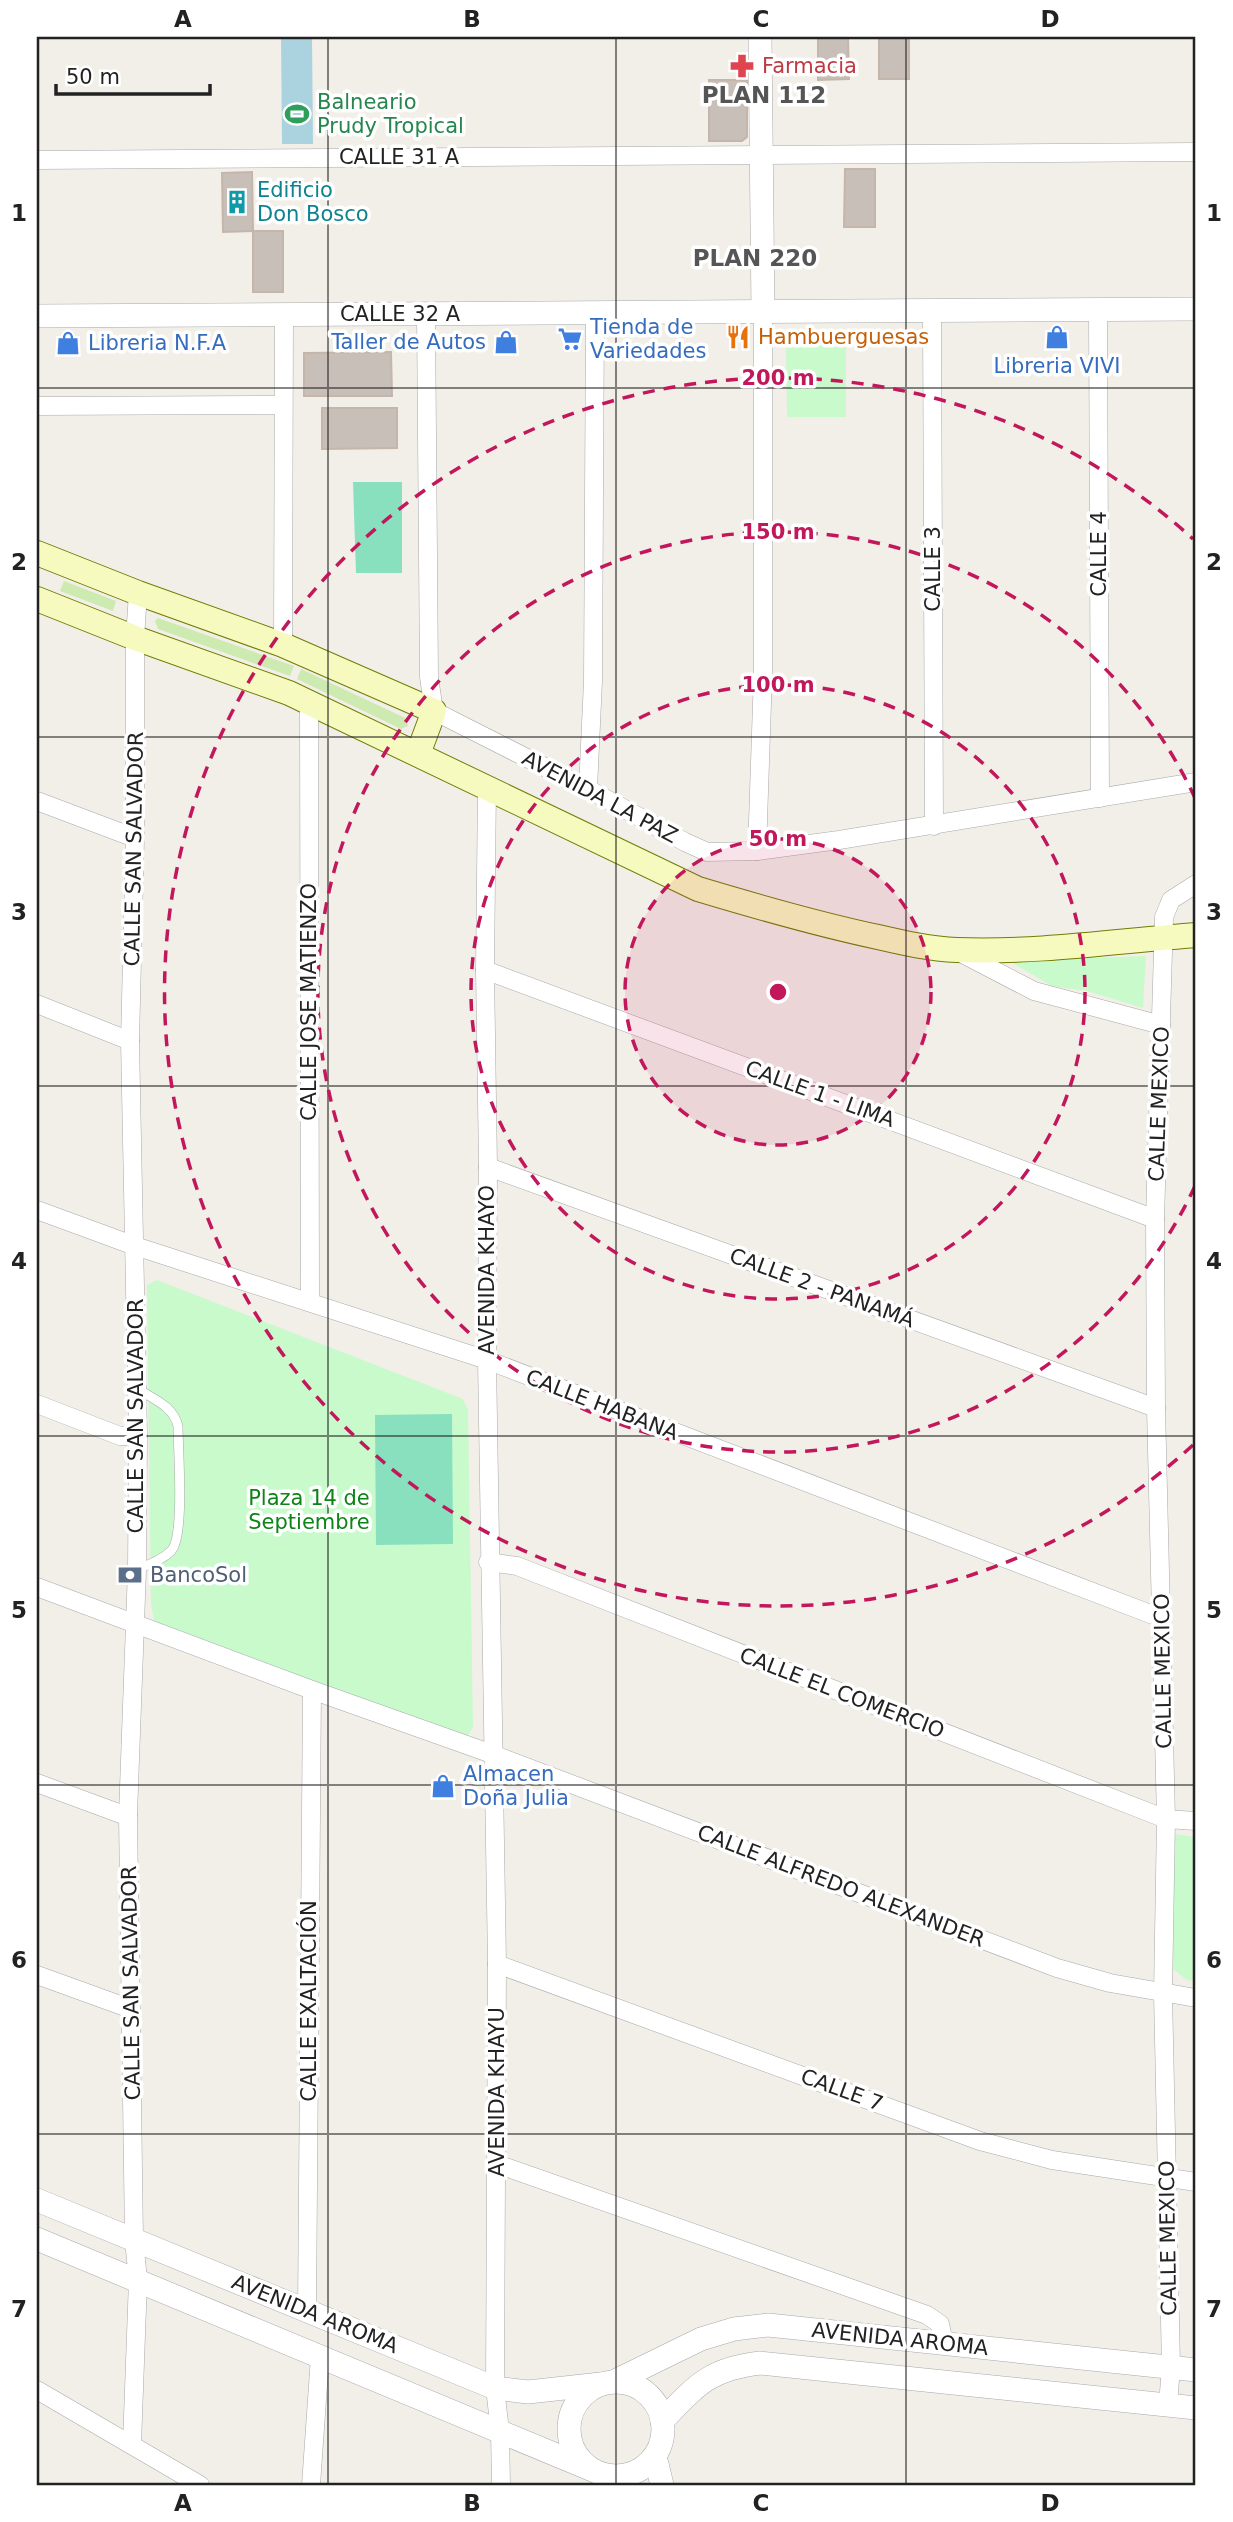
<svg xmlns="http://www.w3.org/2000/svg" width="1233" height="2522" viewBox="0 0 1233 2522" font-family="'DejaVu Sans',sans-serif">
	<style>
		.grass { fill: #cdebb0 }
		.park { fill: #c8facc }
		.pitch { fill: #88e0be }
		.water { fill: #aad3df }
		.building { fill: #c7bfb8; stroke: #c4b6ab; stroke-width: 2 }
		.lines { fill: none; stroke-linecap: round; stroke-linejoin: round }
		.service-casing { stroke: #a9a9a9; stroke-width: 10 }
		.minor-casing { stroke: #a9a9a9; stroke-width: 19 }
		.tertiary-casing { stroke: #a9a9a9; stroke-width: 24 }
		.secondary-casing { stroke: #707d05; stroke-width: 26 }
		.service { stroke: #fff; stroke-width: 9 }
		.minor { stroke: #fff; stroke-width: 18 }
		.tertiary { stroke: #fff; stroke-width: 23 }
		.secondary { stroke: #f7fabf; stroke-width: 24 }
		.grid { fill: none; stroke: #222; stroke-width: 2; stroke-opacity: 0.55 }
		.ring { fill: none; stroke: #c2185b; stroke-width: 3.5; stroke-dasharray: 12 9 }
		.labels { text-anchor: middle; stroke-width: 7; stroke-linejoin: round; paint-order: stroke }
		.health-label { font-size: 21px; fill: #be3a42; stroke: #fff; text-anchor: start }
		.leisure-label { font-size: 21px; fill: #27864d; stroke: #fff; text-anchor: start }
		.street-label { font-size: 21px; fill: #222; stroke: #fff }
		.culture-label { font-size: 21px; fill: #0d838f; stroke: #fff; text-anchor: start }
		.shop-label { font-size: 21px; fill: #366cbe; stroke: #fff; text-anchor: start }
		.food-label { font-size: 21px; fill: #c56008; stroke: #fff; text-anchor: start }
		.park-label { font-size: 21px; fill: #0c8416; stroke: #fff }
		.service-label { font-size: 21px; fill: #4e5e75; stroke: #fff; text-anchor: start }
		.neighbourhood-label { font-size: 23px; font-weight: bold; fill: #555; stroke: #fff }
		.centre { fill: #c2185b; stroke: #fff; stroke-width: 3.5 }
		.ring-label { font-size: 21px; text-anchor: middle; font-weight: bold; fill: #c2185b; stroke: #fff; stroke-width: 7; stroke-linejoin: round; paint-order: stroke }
		.neatline { fill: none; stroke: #222; stroke-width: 2.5 }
		.grid-label { font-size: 23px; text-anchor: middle; font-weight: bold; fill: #222 }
	</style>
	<rect width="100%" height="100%" fill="#f2efe9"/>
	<!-- grass -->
	<g class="grass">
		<path d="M64,581L116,601L113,611L60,591Z"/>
		<path d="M158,618L294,666L290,676L158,629L155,621Z"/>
		<path d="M301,669L405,718L408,726L401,729L297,679Z"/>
	</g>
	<!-- park -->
	<g class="park">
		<path d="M846,334V417H787L786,340L792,335Z"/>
		<path d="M1146,956L1143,1008L1087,991L1052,986L1009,961Z"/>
		<path d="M157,1280L463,1399L468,1410L473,1727L466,1739L155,1624L151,1605L147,1285Z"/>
		<path d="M1174,1834L1196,1837V1981L1187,1980L1173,1969Z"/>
	</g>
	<!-- pitch -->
	<g class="pitch">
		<path d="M353,482H402V573H356Z"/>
		<path d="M452,1414L453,1544L376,1545L375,1415Z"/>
	</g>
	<!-- water -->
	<path class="water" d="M281,37H312L313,144H282Z"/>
	<!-- building -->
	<g class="building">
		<path d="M818,37H848L849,79L818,80Z"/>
		<rect x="879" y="37" width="30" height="42"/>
		<path d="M709,80H747V137L742,141H709Z"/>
		<path d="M845,169H875V227H844Z"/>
		<path d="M252,172L253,231L223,232L222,173Z"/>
		<rect x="253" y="231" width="30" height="61"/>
		<path d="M391,352L392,396H304V353Z"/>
		<path d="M322,408H397V448L322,449Z"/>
	</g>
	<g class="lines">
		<!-- service casing -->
		<g class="service-casing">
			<path id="service" d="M137,1569C149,1565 162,1560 171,1551C185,1537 178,1450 178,1426C173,1406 155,1400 138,1389"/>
		</g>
		<!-- minor casing -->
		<g class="minor-casing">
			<g id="minor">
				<path d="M37,160L1196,152"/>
				<path d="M1098,310L1100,798"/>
				<path d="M932,311L934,826"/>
				<path d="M426,314L429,677L434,711L588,789L685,842L707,852L757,851L839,840L1196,782"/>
				<path d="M37,406L283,405"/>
				<path d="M283,645L284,315"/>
				<path d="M309,702L310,1302"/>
				<path d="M487,786L485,970L488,1167L487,1360L497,1964L495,2388L500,2431L501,2485"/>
				<path d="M588,789L593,681L595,313"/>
				<path d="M37,801L135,838"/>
				<path d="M757,851L763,674V311"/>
				<path d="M959,952L1034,991L1161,1025"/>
				<path d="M485,970L1155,1219"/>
				<path d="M37,1004L130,1041"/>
				<path d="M488,1167L1156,1408"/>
				<path d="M37,1210L135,1246L487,1360L1153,1615L1162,1616"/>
				<path d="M37,1404L120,1436H138"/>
				<path d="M488,1562L517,1566L1166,1819L1196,1821"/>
				<path d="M37,1587L312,1690L492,1754L1057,1968L1110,1983L1196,1998"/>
				<path d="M37,1783L121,1814L128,1815"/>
				<path d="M497,1964L980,2141L1052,2160L1196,2182"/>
				<path d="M37,1975L131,2009"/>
				<path d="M497,2164L927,2315L940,2324L944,2343"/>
				<path d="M307,2311L312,1690"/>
				<path d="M37,2390L200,2485"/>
				<path d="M1168,2405L1171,2367L1163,1993L1166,1819L1156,1408L1155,1219L1164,917L1171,900L1196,884"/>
				<path d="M132,2444L138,2280L134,2240L128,1815L137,1569L138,1436L130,1041L135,838V638L138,593"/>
				<path d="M311,2485L320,2357"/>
			</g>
		</g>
		<!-- tertiary casing -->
		<g class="tertiary-casing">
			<g id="tertiary">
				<path d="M760,37L763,311"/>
				<path d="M37,316L1196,309"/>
				<path d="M37,2200L495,2388L528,2392L601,2384"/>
				<path d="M37,2239L590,2469"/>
				<path d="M615,2381L701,2339L734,2329L768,2325L1196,2370"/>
				<circle cx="616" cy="2429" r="47"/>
				<path d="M662,2421C697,2385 709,2369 760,2363L1196,2408"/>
				<path d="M653,2458L657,2464L662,2485"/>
			</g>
		</g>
		<!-- secondary casing -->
		<g class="secondary-casing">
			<g id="secondary">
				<path d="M37,553L138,593L283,645L434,711L418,754"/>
				<path d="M37,599L135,638L289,693L698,889C758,907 817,924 878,937C904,943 930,949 957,950C1036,953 1117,941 1196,935"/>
			</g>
		</g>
		<!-- service -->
		<use href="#service" class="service"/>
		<!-- minor -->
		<use href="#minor" class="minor"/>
		<!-- tertiary -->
		<use href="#tertiary" class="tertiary"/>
		<!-- secondary -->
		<use href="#secondary" class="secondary"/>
	</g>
	<!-- grid -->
	<path class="grid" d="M328,37V2485M616,37V2485M906,37V2485M37,388H1196M37,737H1196M37,1086H1196M37,1436H1196M37,1785H1196M37,2134H1196"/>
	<!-- distance rings -->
	<circle cx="778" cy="992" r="153" fill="#c2185b" fill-opacity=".12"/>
	<g class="ring">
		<circle cx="778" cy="992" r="153"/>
		<circle cx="778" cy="992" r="307"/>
		<path d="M1195 1186A460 460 0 1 1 1195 798"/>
		<path d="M1193 1445A614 614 0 1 1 1193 539"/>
	</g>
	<!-- icons -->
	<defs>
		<g id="pharmacy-bare" transform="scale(1.89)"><path d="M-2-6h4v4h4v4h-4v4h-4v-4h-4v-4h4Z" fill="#e0444e" stroke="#fff" stroke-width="2.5" paint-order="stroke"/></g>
		<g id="stadium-bare" transform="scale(1.89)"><path d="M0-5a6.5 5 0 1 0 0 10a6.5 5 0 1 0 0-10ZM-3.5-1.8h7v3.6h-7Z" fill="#2e9e5b" stroke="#fff" stroke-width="2.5" paint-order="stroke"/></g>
		<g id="building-bare" transform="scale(1.89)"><path d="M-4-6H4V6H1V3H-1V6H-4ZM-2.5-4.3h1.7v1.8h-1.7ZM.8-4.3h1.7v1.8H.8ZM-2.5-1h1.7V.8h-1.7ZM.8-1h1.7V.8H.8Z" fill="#0f9aa8" stroke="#fff" stroke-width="2.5" paint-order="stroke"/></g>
		<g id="restaurant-bare" transform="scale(1.89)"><path d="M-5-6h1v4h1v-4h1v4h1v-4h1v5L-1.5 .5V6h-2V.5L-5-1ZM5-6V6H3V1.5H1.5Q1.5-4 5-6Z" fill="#e8710a" stroke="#fff" stroke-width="2.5" paint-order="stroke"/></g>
		<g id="shop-bare" transform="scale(1.89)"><path d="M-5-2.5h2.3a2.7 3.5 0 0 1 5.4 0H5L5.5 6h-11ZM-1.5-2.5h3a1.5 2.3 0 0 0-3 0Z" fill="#3f7fe0" stroke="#fff" stroke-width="2.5" paint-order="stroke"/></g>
		<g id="supermarket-bare" transform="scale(1.89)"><path d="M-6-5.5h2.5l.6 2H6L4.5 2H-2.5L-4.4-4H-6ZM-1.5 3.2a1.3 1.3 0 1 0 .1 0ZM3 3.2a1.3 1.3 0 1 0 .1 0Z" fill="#3f7fe0" stroke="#fff" stroke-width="2.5" paint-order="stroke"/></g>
		<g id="bank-bare" transform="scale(1.89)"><path d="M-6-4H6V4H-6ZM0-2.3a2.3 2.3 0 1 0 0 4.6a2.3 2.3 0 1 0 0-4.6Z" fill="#5c6f8a" stroke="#fff" stroke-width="2.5" paint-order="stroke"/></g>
	</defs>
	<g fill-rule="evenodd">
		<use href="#pharmacy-bare" x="742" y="66"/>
		<use href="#stadium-bare" x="297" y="114"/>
		<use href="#building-bare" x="237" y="202"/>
		<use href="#restaurant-bare" x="738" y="337"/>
		<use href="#shop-bare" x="1057" y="337"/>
		<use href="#supermarket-bare" x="570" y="339"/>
		<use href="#shop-bare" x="506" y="342"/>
		<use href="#shop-bare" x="68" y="343"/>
		<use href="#bank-bare" x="130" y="1575"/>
		<use href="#shop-bare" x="443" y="1786"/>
	</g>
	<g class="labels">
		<!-- health labels -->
		<g class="health-label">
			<text x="762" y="73">Farmacia</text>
		</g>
		<!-- leisure labels -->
		<g class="leisure-label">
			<text x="317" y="109">Balneario<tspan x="317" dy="24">Prudy Tropical</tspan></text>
		</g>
		<!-- street labels -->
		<g class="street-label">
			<text x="399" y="164">CALLE 31 A</text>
			<text x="400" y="321">CALLE 32 A</text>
			<text transform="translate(1099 554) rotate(-90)" y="7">CALLE 4</text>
			<text transform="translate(933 569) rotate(-90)" y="7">CALLE 3</text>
			<text transform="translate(600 797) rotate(28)" y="7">AVENIDA LA PAZ</text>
			<text transform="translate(134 849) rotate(-89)" y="7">CALLE SAN SALVADOR</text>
			<text transform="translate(309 1002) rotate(-90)" y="7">CALLE JOSE MATIENZO</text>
			<text transform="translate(820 1094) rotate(20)" y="7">CALLE 1 - LIMA</text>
			<text transform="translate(1159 1104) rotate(-88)" y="7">CALLE MEXICO</text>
			<text transform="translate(487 1270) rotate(-90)" y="7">AVENIDA KHAYO</text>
			<text transform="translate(822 1288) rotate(20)" y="7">CALLE 2 - PANAMÁ</text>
			<text transform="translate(602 1405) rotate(21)" y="7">CALLE HABANA</text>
			<text transform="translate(136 1416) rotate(-90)" y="7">CALLE SAN SALVADOR</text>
			<text transform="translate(1163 1671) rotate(-91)" y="7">CALLE MEXICO</text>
			<text transform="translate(842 1693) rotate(21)" y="7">CALLE EL COMERCIO</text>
			<text transform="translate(841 1886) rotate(21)" y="7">CALLE ALFREDO ALEXANDER</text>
			<text transform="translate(131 1983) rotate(-91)" y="7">CALLE SAN SALVADOR</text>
			<text transform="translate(309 2001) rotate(-90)" y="7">CALLE EXALTACIÓN</text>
			<text transform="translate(842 2090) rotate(20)" y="7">CALLE 7</text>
			<text transform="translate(497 2092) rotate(-90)" y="7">AVENIDA KHAYU</text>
			<text transform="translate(1168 2238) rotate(-91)" y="7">CALLE MEXICO</text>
			<text transform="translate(315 2314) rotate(22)" y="7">AVENIDA AROMA</text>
			<text transform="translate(900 2339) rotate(6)" y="7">AVENIDA AROMA</text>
		</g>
		<!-- culture labels -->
		<g class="culture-label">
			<text x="257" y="197">Edificio<tspan x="257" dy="24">Don Bosco</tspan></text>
		</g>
		<!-- shop labels -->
		<g class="shop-label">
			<text x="590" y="334">Tienda de<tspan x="590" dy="24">Variedades</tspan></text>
			<text x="486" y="349" text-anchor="end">Taller de Autos</text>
			<text x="88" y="350">Libreria N.F.A</text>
			<text x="1057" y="373" text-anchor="middle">Libreria VIVI</text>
			<text x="463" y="1781">Almacen<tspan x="463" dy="24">Doña Julia</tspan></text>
		</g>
		<!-- food labels -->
		<g class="food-label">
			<text x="758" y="344">Hambuerguesas</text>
		</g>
		<!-- park labels -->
		<g class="park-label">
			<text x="309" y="1505">Plaza 14 de<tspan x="309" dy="24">Septiembre</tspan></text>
		</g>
		<!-- service labels -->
		<g class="service-label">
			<text x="150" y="1582">BancoSol</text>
		</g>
		<!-- neighbourhood labels -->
		<g class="neighbourhood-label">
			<text x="764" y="103">PLAN 112</text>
			<text x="755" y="266">PLAN 220</text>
		</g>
	</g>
	<circle cx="778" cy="992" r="10" class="centre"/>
	<g class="ring-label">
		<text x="778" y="385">200 m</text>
		<text x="778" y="539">150 m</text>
		<text x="778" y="692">100 m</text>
		<text x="778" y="846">50 m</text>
	</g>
	<!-- border -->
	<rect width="1233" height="2522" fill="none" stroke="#ffffff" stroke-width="77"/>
	<!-- scale -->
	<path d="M56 84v10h154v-10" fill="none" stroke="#222222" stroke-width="3.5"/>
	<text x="66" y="84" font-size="21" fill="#222222" stroke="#ffffff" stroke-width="5" paint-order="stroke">50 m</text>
	<rect x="38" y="38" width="1156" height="2446" class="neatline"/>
	<g class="grid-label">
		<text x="183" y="27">A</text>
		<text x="472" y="27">B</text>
		<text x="761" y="27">C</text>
		<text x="1050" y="27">D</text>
		<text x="19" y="221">1</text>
		<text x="1214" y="221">1</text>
		<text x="19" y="570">2</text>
		<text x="1214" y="570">2</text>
		<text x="19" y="920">3</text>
		<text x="1214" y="920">3</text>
		<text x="19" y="1269">4</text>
		<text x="1214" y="1269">4</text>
		<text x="19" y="1618">5</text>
		<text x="1214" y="1618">5</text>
		<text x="19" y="1968">6</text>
		<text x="1214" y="1968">6</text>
		<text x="19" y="2317">7</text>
		<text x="1214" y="2317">7</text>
		<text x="183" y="2511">A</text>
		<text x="472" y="2511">B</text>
		<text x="761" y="2511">C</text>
		<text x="1050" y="2511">D</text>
	</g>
</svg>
